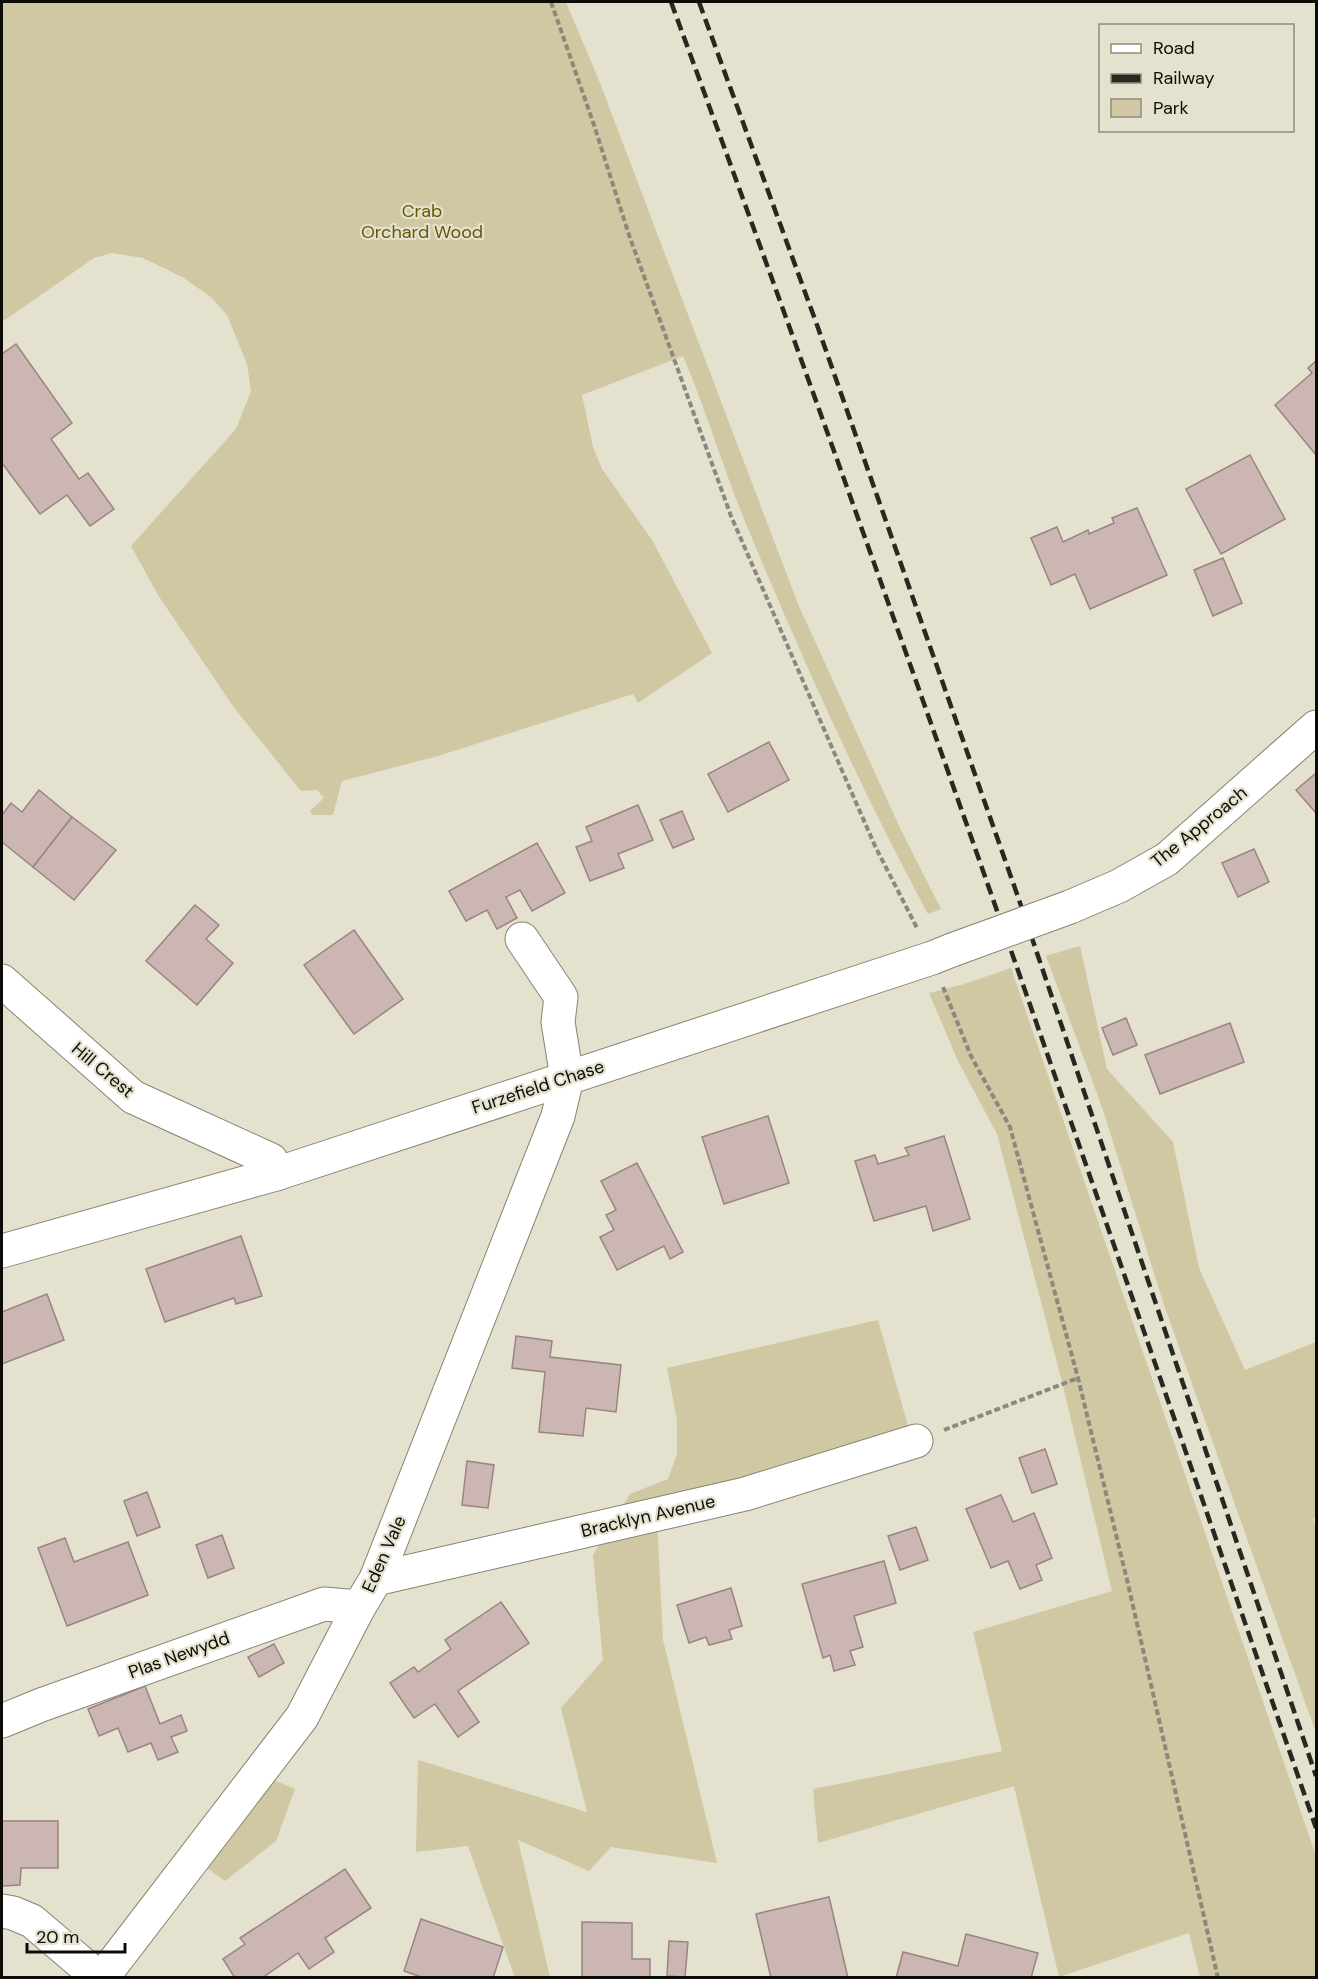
<svg xmlns="http://www.w3.org/2000/svg" width="1318" height="1979" viewBox="0 0 1318 1979" font-family="'DM Sans',sans-serif">
	<style>
		.green { fill: #cfc8a2 }
		.building { fill: #ccb6b4; stroke: #998482; stroke-width: 1.5 }
		.lines { fill: none; stroke-linecap: round; stroke-linejoin: round }
		.minor-casing { stroke: #878472; stroke-width: 35 }
		.path { stroke: #8b897b; stroke-width: 4; stroke-dasharray: 6 3; stroke-linecap: butt }
		.minor { stroke: #fff; stroke-width: 33 }
		.rail { stroke: #292820; stroke-width: 4.5; stroke-dasharray: 12 6; stroke-linecap: butt }
		.minor-bridge-casing { stroke: #878472; stroke-width: 35; stroke-linecap: butt }
		.minor-bridge { stroke: #fff; stroke-width: 33 }
		.labels { text-anchor: middle; stroke-width: 4.5; stroke-linejoin: round; paint-order: stroke }
		.park-label { font-size: 18px; fill: #655706; stroke: #e4e1ce }
		.street-label { font-size: 18px; fill: #0d0c06; stroke: #e4e1ce }
	</style>
	<rect width="100%" height="100%" fill="#e4e1ce"/>
	<!-- green -->
	<g class="green">
		<path d="M2,2H566L600,83L798,604L901,830L941,909L928,914C858,784 798,650 742,514C721,462 705,407 683,356L582,395L593,447L602,469L652,540L712,653L638,703L633,694L438,756L342,781L333,815H313L310,811L324,798L317,790L301,791L235,709L158,595L131,546L236,429L251,391L247,364L227,315L212,298L184,278L143,258L112,253L94,258L2,322Z"/>
		<path d="M1080,946L1107,1069L1173,1142L1199,1268L1245,1370L1316,1342V1517L1313,1519L1316,1527V1733L1163,1302L1103,1110L1046,956Z"/>
		<path d="M1011,968L1316,1856V1977H1200L1189,1933L1059,1977L1014,1786L818,1843L813,1789L1002,1751L973,1632L1112,1591L1062,1382L997,1134L958,1061L929,993L961,985Z"/>
		<path d="M878,1320L908,1426L784,1468L656,1500L663,1640L717,1863L611,1847L589,1871L518,1840L550,1977L515,1978L468,1846L416,1852L418,1760L587,1812L561,1708L603,1660L593,1555L630,1494L668,1479L677,1454V1420L667,1368Z"/>
		<path d="M269,1778L295,1789L276,1841L225,1881L204,1866Z"/>
	</g>
	<!-- building -->
	<g class="building">
		<path d="M16,344L72,423L51,439L79,479L88,473L114,509L90,526L67,495L40,514L2,463V354Z"/>
		<path d="M1316,361V455L1275,405L1312,373L1308,368Z"/>
		<path d="M1250,455L1285,519L1221,554L1186,489Z"/>
		<path d="M1137,508L1167,575L1090,609L1075,574L1051,585L1031,538L1057,527L1063,542L1088,530L1089,534L1114,523L1112,518Z"/>
		<path d="M1223,558L1242,603L1213,616L1194,570Z"/>
		<path d="M769,742L789,780L728,812L708,774Z"/>
		<path d="M1315,774L1316,776V813L1296,790Z"/>
		<path d="M39,790L72,817L33,867L2,842V815L11,803L22,812Z"/>
		<path d="M638,805L653,840L618,854L624,868L590,881L576,847L592,841L586,827Z"/>
		<path d="M682,811L694,839L673,848L660,820Z"/>
		<path d="M72,817L116,850L74,900L33,867Z"/>
		<path d="M537,843L565,893L532,911L520,890L506,897L517,918L497,929L487,910L466,921L449,891Z"/>
		<path d="M1254,849L1269,882L1238,897L1222,863Z"/>
		<path d="M195,905L219,925L206,939L233,963L197,1005L146,961Z"/>
		<path d="M354,930L403,999L354,1034L304,965Z"/>
		<path d="M1126,1018L1137,1045L1113,1055L1102,1028Z"/>
		<path d="M1230,1023L1244,1062L1160,1094L1145,1055Z"/>
		<path d="M768,1116L789,1183L724,1204L702,1137Z"/>
		<path d="M944,1136L970,1219L933,1231L926,1206L874,1221L855,1161L875,1155L878,1164L909,1155L905,1148Z"/>
		<path d="M637,1163L683,1252L670,1259L664,1246L617,1270L600,1237L614,1230L606,1215L616,1210L601,1181Z"/>
		<path d="M241,1236L262,1296L236,1304L234,1298L165,1322L146,1269Z"/>
		<path d="M47,1294L64,1340L2,1364V1312Z"/>
		<path d="M516,1336L552,1341L550,1357L621,1365L616,1412L586,1408L583,1436L539,1432L545,1372L512,1368Z"/>
		<path d="M1045,1449L1057,1484L1032,1493L1019,1458Z"/>
		<path d="M467,1461L494,1465L488,1508L462,1505Z"/>
		<path d="M147,1492L160,1527L137,1536L124,1501Z"/>
		<path d="M1001,1495L1013,1522L1034,1513L1052,1558L1036,1565L1042,1580L1020,1589L1008,1561L991,1568L966,1509Z"/>
		<path d="M916,1527L928,1560L900,1570L888,1536Z"/>
		<path d="M222,1535L234,1568L208,1578L196,1545Z"/>
		<path d="M65,1538L74,1562L128,1542L148,1595L67,1626L38,1548Z"/>
		<path d="M884,1561L896,1603L854,1616L863,1647L850,1651L855,1665L834,1671L830,1655L823,1658L802,1584Z"/>
		<path d="M731,1588L742,1626L729,1630L732,1639L709,1645L706,1637L689,1643L677,1605Z"/>
		<path d="M501,1602L529,1643L458,1691L479,1722L458,1737L435,1704L414,1718L390,1683L414,1667L418,1672L451,1649L445,1640Z"/>
		<path d="M274,1644L284,1663L259,1677L248,1657Z"/>
		<path d="M145,1686L160,1724L181,1715L187,1731L171,1737L178,1752L158,1760L151,1743L128,1752L118,1728L99,1736L88,1709Z"/>
		<path d="M2,1821H58V1868H21L20,1885L2,1886Z"/>
		<path d="M345,1869L371,1908L325,1938L334,1952L309,1969L298,1953L262,1978H235L223,1959L245,1944L240,1938Z"/>
		<path d="M829,1897L848,1978H771L756,1914Z"/>
		<path d="M421,1919L503,1947L493,1978H424L404,1971Z"/>
		<path d="M582,1922L632,1923V1959H650V1978H582Z"/>
		<path d="M966,1934L1038,1953L1031,1978H896L903,1952L958,1966Z"/>
		<path d="M669,1941L688,1942L685,1977L667,1976Z"/>
	</g>
	<g class="lines">
		<!-- minor casing -->
		<g class="minor-casing">
			<g id="minor">
				<path d="M1070,907L1119,886L1167,859L1316,727"/>
				<path d="M2,981L133,1097L271,1160L276,1174"/>
				<path d="M2,1251L276,1174L932,958L952,950"/>
				<path d="M376,1579L745,1494L916,1441"/>
				<path d="M2,1721L41,1705L324,1604L359,1607"/>
				<path d="M2,1911L13,1913L32,1921L99,1978"/>
				<path d="M102,1978L302,1717L359,1607L376,1579L558,1116L567,1078L558,1022L561,997L522,939"/>
			</g>
		</g>
		<!-- path -->
		<g class="path">
			<path d="M551,2L594,125L629,235L731,516L875,846L917,928"/>
			<path d="M943,987L971,1056L1010,1127L1078,1378L1128,1584L1218,1978"/>
			<path d="M944,1430L1078,1378"/>
		</g>
		<!-- minor -->
		<use href="#minor" class="minor"/>
		<!-- rail -->
		<g class="rail">
			<path d="M671,2C894,608 1105,1218 1316,1828"/>
			<path d="M699,2L817,325L1017,894L1316,1776"/>
		</g>
		<!-- minor-bridge casing -->
		<g class="minor-bridge-casing">
			<path id="minor-bridge" d="M952,950L1070,907"/>
		</g>
		<!-- minor-bridge -->
		<use href="#minor-bridge" class="minor-bridge"/>
	</g>
	<g class="labels">
		<!-- park labels -->
		<g class="park-label">
			<text x="422" y="217">Crab<tspan x="422" dy="21">Orchard Wood</tspan></text>
		</g>
		<!-- street labels -->
		<g class="street-label">
			<text transform="translate(1199 827) rotate(-39)" y="6">The Approach</text>
			<text transform="translate(103 1070) rotate(40)" y="6">Hill Crest</text>
			<text transform="translate(538 1087) rotate(-18)" y="6">Furzefield Chase</text>
			<text transform="translate(648 1516) rotate(-13)" y="6">Bracklyn Avenue</text>
			<text transform="translate(384 1554) rotate(-66)" y="6">Eden Vale</text>
			<text transform="translate(179 1655) rotate(-20)" y="6">Plas Newydd</text>
		</g>
	</g>
	<!-- border -->
	<rect width="1318" height="1979" fill="none" stroke="#0d0c06" stroke-width="6"/>
	<!-- legend -->
	<rect x="1099" y="24" width="195" height="108" fill="#e4e1ce" stroke="#8e8c7e" stroke-width="1.5"/>
	<rect x="1111" y="44" width="30" height="9" fill="#ffffff" stroke="#8e8c7e" stroke-width="1.5"/>
	<text x="1153" y="54" font-size="18" fill="#0d0c06">Road</text>
	<rect x="1111" y="74" width="30" height="9" fill="#292820" stroke="#8e8c7e" stroke-width="1.5"/>
	<text x="1153" y="84" font-size="18" fill="#0d0c06">Railway</text>
	<rect x="1111" y="99" width="30" height="18" fill="#cfc8a2" stroke="#8e8c7e" stroke-width="1.5"/>
	<text x="1153" y="114" font-size="18" fill="#0d0c06">Park</text>
	<!-- scale -->
	<path d="M27 1943v9h98v-9" fill="none" stroke="#0d0c06" stroke-width="3"/>
	<text x="36" y="1943" font-size="18" fill="#0d0c06" stroke="#e4e1ce" stroke-width="4.5" paint-order="stroke">20 m</text>
</svg>
